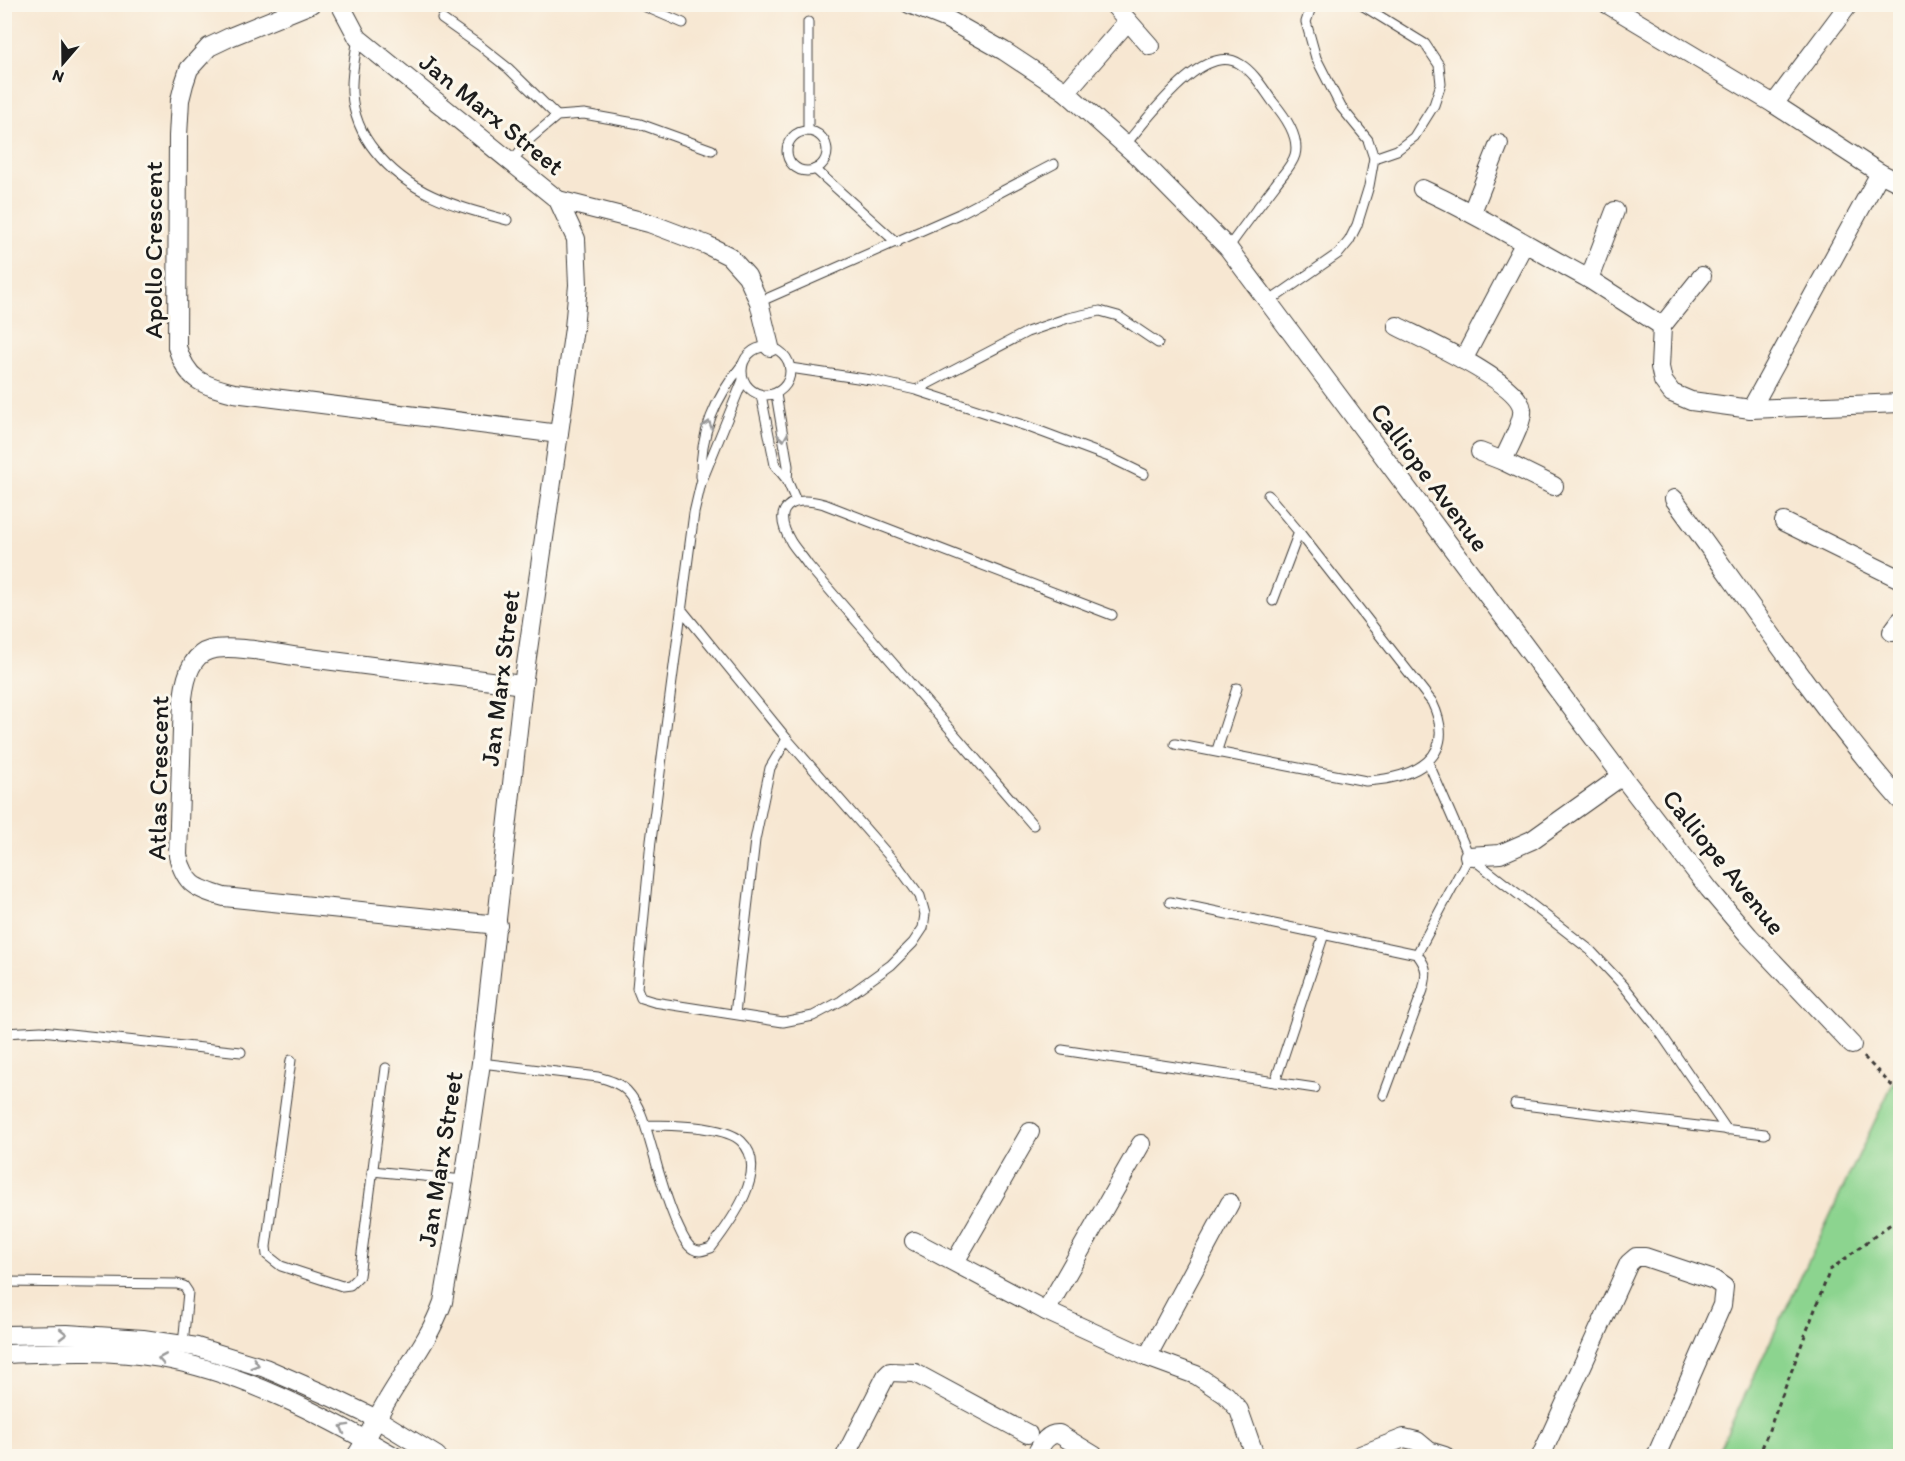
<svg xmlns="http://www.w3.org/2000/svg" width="1905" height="1461" viewBox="0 0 1905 1461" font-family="Itim,sans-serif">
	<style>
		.green { fill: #8cd48f; stroke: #547856; stroke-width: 1.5 }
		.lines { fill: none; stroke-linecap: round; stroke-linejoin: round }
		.service-casing { stroke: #3d3a37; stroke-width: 11 }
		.minor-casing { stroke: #3d3a37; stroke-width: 20 }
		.path { stroke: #3d3a37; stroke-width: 3; stroke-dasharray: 4.5 4.5; stroke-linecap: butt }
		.service { stroke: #fff; stroke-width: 9 }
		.minor { stroke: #fff; stroke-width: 18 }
		.oneway { stroke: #999 }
		.labels { text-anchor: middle; stroke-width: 6; stroke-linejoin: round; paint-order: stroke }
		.street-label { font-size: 26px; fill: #1c1c1c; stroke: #fbf7ec }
	</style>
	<rect width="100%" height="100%" fill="#fbf7ec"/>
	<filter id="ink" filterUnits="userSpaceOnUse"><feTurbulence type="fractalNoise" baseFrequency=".0167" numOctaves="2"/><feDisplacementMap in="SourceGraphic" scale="12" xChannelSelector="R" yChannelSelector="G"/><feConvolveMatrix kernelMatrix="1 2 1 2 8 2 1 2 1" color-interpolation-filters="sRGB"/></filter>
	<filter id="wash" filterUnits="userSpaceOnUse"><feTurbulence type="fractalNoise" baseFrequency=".008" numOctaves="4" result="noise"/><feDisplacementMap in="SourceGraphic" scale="24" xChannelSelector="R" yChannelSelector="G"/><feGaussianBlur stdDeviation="1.35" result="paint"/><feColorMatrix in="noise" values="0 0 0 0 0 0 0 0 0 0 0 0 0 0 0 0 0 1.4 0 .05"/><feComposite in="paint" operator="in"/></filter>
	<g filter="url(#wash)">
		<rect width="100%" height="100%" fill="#f7e7d2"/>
		<!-- green -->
		<path class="green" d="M1900,1068V1456H1716Z"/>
	</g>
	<g filter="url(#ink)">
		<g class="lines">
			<!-- service casing -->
			<g class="service-casing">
				<g id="service">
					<path d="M639,4L683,23"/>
					<path d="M1360,4L1425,44L1439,65L1441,84L1434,105L1414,137L1397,150L1374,158"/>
					<path d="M442,19L479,45L508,68L557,116"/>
					<path d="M358,38C355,56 351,75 352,93C353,114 362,135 375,151C410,195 455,206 507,220"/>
					<path d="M808,131V22"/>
					<circle cx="807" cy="151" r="20"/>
					<path d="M1125,145C1147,120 1203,40 1240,64C1254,72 1264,90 1273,102C1284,115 1300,137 1295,155C1292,166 1281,176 1275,185C1259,206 1243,227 1228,248"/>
					<path d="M511,162L531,138L557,116L584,114L640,124L712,150"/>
					<path d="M815,169L897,243"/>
					<path d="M759,302L959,214L1054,164"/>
					<path d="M1267,303L1339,253L1349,241L1357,225L1369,186L1374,158L1368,140L1341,107L1316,58L1306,22L1312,4"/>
					<circle cx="766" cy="371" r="24"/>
					<path d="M790,368L871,380L916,390L1026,426L1109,457L1144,474"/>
					<path d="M916,390L1027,332L1068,318L1100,311L1118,316L1158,343"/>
					<path d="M776,394L788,466L787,480"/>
					<path d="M761,395L775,465L787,480L796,501"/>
					<path d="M701,477C700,432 715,399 742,365"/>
					<path d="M1273,601L1299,532"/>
					<path d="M682,610L787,739L898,866L920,896L925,914L923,928L913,943L891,965L841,1001L813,1016L783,1022L654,1002L641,998L637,988L651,841L694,513L701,483L743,380"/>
					<path d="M1175,744L1366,781C1415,778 1459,758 1432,702L1299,532L1268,495"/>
					<path d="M1217,750L1237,688"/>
					<path d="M1428,762L1469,856L1590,950L1623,985L1655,1025L1727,1130"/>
					<path d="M1033,825L808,565C803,557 796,550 791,542C771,508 790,495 824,504L1112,615"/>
					<path d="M1170,902L1417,954C1428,968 1427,974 1423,990L1384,1095"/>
					<path d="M1417,954L1469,856"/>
					<path d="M735,1014L755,840L770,768L787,739"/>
					<path d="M4,1033L41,1031L241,1052"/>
					<path d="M1062,1050L1315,1088"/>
					<path d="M291,1060L266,1247L267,1255L281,1266L342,1286L350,1285L359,1276L386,1068"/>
					<path d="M481,1063L598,1077C609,1080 619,1083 627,1091C643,1108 647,1134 654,1155C660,1178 667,1200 676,1222C680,1230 685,1245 693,1249C700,1253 704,1250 711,1248C730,1223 771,1169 741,1141C724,1125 668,1125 645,1125"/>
					<path d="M1275,1082L1324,934"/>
					<path d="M1515,1104L1765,1134"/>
					<path d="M372,1171L464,1180"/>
					<path d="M4,1282L177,1284L184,1286L188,1292L183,1345"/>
				</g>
			</g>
			<!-- minor casing -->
			<g class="minor-casing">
				<g id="minor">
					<path d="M311,4L230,37L209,47L189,69L184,84L180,100L178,136L177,347C187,380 202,385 234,393L559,434"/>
					<path d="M340,4L358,38L558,200L576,239L578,285L574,328L523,685L481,1063L464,1180L443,1302C429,1340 408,1365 388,1399C376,1418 368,1438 356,1456"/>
					<path d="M909,4L947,19L1004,51L1066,92L1136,155L1228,248L1622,776L1709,889L1749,936L1852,1045"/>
					<path d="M1113,4L1128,21"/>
					<path d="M1607,4L1774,104L1880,173L1900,183"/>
					<path d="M1066,92L1128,21L1150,46"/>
					<path d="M1774,104L1849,4"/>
					<path d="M1422,189C1480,215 1533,249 1589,279"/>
					<path d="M558,200L649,223L707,245L729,256L747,276L759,302L770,347"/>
					<path d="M1615,211L1589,279L1662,326"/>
					<path d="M1472,212L1499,144"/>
					<path d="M1702,276L1662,326L1660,367L1663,381L1672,393L1691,401L1751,409L1900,403"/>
					<path d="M1397,326C1422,339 1519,382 1522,409C1524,421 1508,449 1503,461L1554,486"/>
					<path d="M1463,360L1524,244"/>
					<path d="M1751,409L1880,173"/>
					<path d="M1480,452L1503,461"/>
					<path d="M1674,499C1748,600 1818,706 1900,800"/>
					<path d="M1784,522L1900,579"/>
					<path d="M1892,632L1900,621"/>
					<path d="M1469,856L1500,854L1532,840L1622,776"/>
					<path d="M498,925L224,897C195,888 186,885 178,856L183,698C185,681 190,655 210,650C232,644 278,654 301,657C375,666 449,675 523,685"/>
					<path d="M914,1241L1046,1311L1147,1357L1196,1375L1226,1395L1239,1410L1255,1456"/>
					<path d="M955,1262L1030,1132"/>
					<path d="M1046,1311L1141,1144"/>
					<path d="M4,1335L67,1334L143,1339L197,1347L265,1368L331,1397L377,1419L437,1456"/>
					<path d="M4,1354C56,1352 108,1349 160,1358C241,1372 323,1415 394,1456"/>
					<path d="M1147,1357L1230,1203"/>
					<path d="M845,1456L886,1376L890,1372L915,1373L1028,1434"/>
					<path d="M1035,1456C1041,1446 1046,1433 1059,1434L1095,1456"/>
					<path d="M1358,1456L1404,1438L1417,1441L1429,1451L1445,1456"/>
					<path d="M1541,1456L1629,1263L1636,1257H1645L1714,1280L1724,1287L1722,1305L1656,1456"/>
				</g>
			</g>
			<!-- path -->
			<g class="path">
				<path d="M1864,1057L1900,1094"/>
				<path d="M1759,1456L1830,1270L1900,1217"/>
			</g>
			<!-- service -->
			<use href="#service" class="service"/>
			<!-- minor -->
			<use href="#minor" class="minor"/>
		</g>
		<!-- one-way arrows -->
		<defs><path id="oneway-chevron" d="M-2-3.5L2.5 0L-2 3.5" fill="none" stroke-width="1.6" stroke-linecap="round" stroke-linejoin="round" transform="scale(1.5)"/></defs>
		<g class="oneway">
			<use href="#oneway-chevron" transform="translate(708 425) rotate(-72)"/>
			<use href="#oneway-chevron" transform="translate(783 437) rotate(81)"/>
			<use href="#oneway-chevron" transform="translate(63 1334) rotate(1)"/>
			<use href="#oneway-chevron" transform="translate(162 1359) rotate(-170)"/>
			<use href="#oneway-chevron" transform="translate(255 1364) rotate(17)"/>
			<use href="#oneway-chevron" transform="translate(344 1428) rotate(-151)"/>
		</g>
	</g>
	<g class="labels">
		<!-- street labels -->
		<g class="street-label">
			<text transform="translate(492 114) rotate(39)" y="9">Jan Marx Street</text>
			<text transform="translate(153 250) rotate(-90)" y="9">Apollo Crescent</text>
			<text transform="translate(1430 477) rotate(53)" y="9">Calliope Avenue</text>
			<text transform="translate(500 678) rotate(-83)" y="9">Jan Marx Street</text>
			<text transform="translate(158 778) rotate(-89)" y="9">Atlas Crescent</text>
			<text transform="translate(1724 862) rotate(51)" y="9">Calliope Avenue</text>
			<text transform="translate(440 1159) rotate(-81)" y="9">Jan Marx Street</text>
		</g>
	</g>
	<!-- margin -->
	<rect width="1905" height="1461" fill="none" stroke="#fbf7ec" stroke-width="24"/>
	<!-- north arrow -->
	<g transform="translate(63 63) rotate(200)" stroke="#fbf7ec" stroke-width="4.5" paint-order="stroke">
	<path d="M0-4.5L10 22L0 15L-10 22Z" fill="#1c1c1c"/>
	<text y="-9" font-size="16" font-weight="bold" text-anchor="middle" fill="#1c1c1c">N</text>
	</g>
</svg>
